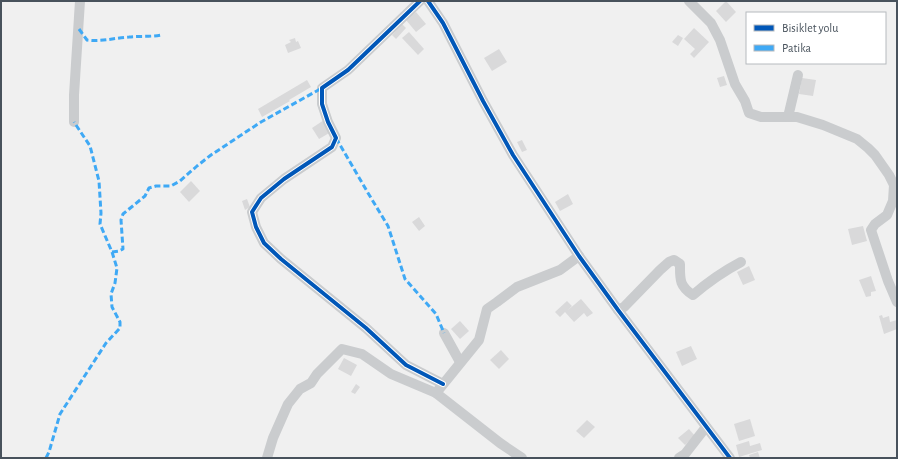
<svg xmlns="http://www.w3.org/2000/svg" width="898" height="459" viewBox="0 0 898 459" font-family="'Alegreya Sans',sans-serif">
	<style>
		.building { fill: #d9d9da }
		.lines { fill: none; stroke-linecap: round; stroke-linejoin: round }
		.minor { stroke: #caccce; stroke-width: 10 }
		.quiet { stroke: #3fa9f5; stroke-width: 3; stroke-dasharray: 6 3; stroke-linecap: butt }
		.cycleway-casing { stroke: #fff; stroke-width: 6 }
		.cycleway { stroke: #0057b8; stroke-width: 4 }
	</style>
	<rect width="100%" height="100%" fill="#f0f0f0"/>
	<!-- building -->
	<g class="building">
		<path d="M726,1L736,12L726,22L716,11Z"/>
		<path d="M416,12L426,24L416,32L406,20Z"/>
		<path d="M402,24L406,28L396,39L392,35Z"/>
		<path d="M694,28L709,42L694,58L690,54L695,49L684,39Z"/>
		<path d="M409,32L424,49L418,55L402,38Z"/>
		<path d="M678,35L683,38L678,46L672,42Z"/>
		<path d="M295,38L296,42L298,41L301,48L288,53L285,45L291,42L289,40Z"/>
		<path d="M499,49L507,62L492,71L484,58Z"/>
		<path d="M724,76L727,85L720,87L717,78Z"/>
		<path d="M802,78L816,80L813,96L799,94Z"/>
		<path d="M307,80L311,87L289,100L290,101L262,117L258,109Z"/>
		<path d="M324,120L331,132L319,139L312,128Z"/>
		<path d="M522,140L527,150L522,152L517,142Z"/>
		<path d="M191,181L200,191L189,202L180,192Z"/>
		<path d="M568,194L573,204L560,211L555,202Z"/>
		<path d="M247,199L250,207L245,210L242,201Z"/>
		<path d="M419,217L425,226L419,231L412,222Z"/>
		<path d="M863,226L867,241L852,245L848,229Z"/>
		<path d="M749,266L755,280L743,285L737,272Z"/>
		<path d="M871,276L876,291L871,292V296L866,297L859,280Z"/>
		<path d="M581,299L593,313L587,317L584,313L574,322L565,312L560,317L555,312L567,301L572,306L568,310Z"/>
		<path d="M882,315L883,318L889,316L890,322L897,320V329L884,334L879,316Z"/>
		<path d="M460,321L469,331L460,339L451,329Z"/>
		<path d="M691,346L697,359L682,366L676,352Z"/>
		<path d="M501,350L509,359L499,369L490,360Z"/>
		<path d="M344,358L357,365L351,376L338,369Z"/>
		<path d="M356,384L360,387L355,394L351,392Z"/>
		<path d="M750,419L755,436L739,441L734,424Z"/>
		<path d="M587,420L595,427L584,438L576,431Z"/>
		<path d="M689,429L695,436L685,445L678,438Z"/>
		<path d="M749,441L750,446L760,443L762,450L739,457L736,445Z"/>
		<path d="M758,452L760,458H750L749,455Z"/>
	</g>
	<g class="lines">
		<!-- minor -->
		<g class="minor">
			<path d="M420,1L348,70L322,88V104L328,122L336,138L332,147L284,179L261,198L252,212L256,227L264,243L281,259L366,328L406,365L443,384"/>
			<path d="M428,1L443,23L483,101L513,155L579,256L618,310L730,458"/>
			<path d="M689,1L711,23L720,40L735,84L745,101L749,113L761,117H797L823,125L857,139L868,148L875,155L889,175L894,185L893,201L887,215L875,224L871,230L888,281L897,302"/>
			<path d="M788,117L798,75"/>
			<path d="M74,122V95L80,1"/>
			<path d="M618,310L624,307L660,270L669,262L674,260L680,264C680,279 679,286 693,295C708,282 724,271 741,262"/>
			<path d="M444,333L460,362"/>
			<path d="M436,393L500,443L522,458"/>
			<path d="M267,458L273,438L288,404L300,389L311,383L317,374L342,349L362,354L391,374L436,393L479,340L487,309L497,302L517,287L560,270L579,256"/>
			<path d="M679,458L685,454L706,427"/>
		</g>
		<!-- quiet -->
		<g class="quiet">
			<path d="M79,29L87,40C101,42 114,38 129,37C139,36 150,37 161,35"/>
			<path d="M336,138L368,193L388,226L405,279L436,314L444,333"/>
			<path d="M112,252L119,251L123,249L121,220L123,214L145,196L149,188L156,186H171L180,181L197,166L211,155L261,122L322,88"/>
			<path d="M46,458L49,452L60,414L106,343L120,328V322L112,307L111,294L115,283L117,268L112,252L100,224L101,213L99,181L90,146L74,122"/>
		</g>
		<!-- cycleway casing -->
		<g class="cycleway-casing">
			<g id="cycleway">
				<path d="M420,1L348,70L322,88V104L328,122L336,138L332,147L284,179L261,198L252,212L256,227L264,243L281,259L366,328L406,365L443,384"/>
				<path d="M428,1L443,23L483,101L513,155L579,256L618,310L730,458"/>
			</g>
		</g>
		<!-- cycleway -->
		<use href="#cycleway" class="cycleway"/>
	</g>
	<!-- border -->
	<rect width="898" height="459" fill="none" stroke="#48525c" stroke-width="4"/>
	<!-- legend -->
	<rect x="746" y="12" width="140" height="52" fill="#ffffff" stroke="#b6babe"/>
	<rect x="754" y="25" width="20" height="6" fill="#0057b8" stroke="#b6babe"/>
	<text x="782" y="32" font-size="12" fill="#48525c">Bisiklet yolu</text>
	<rect x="754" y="45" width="20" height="6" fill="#3fa9f5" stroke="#b6babe"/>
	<text x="782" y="52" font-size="12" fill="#48525c">Patika</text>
</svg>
